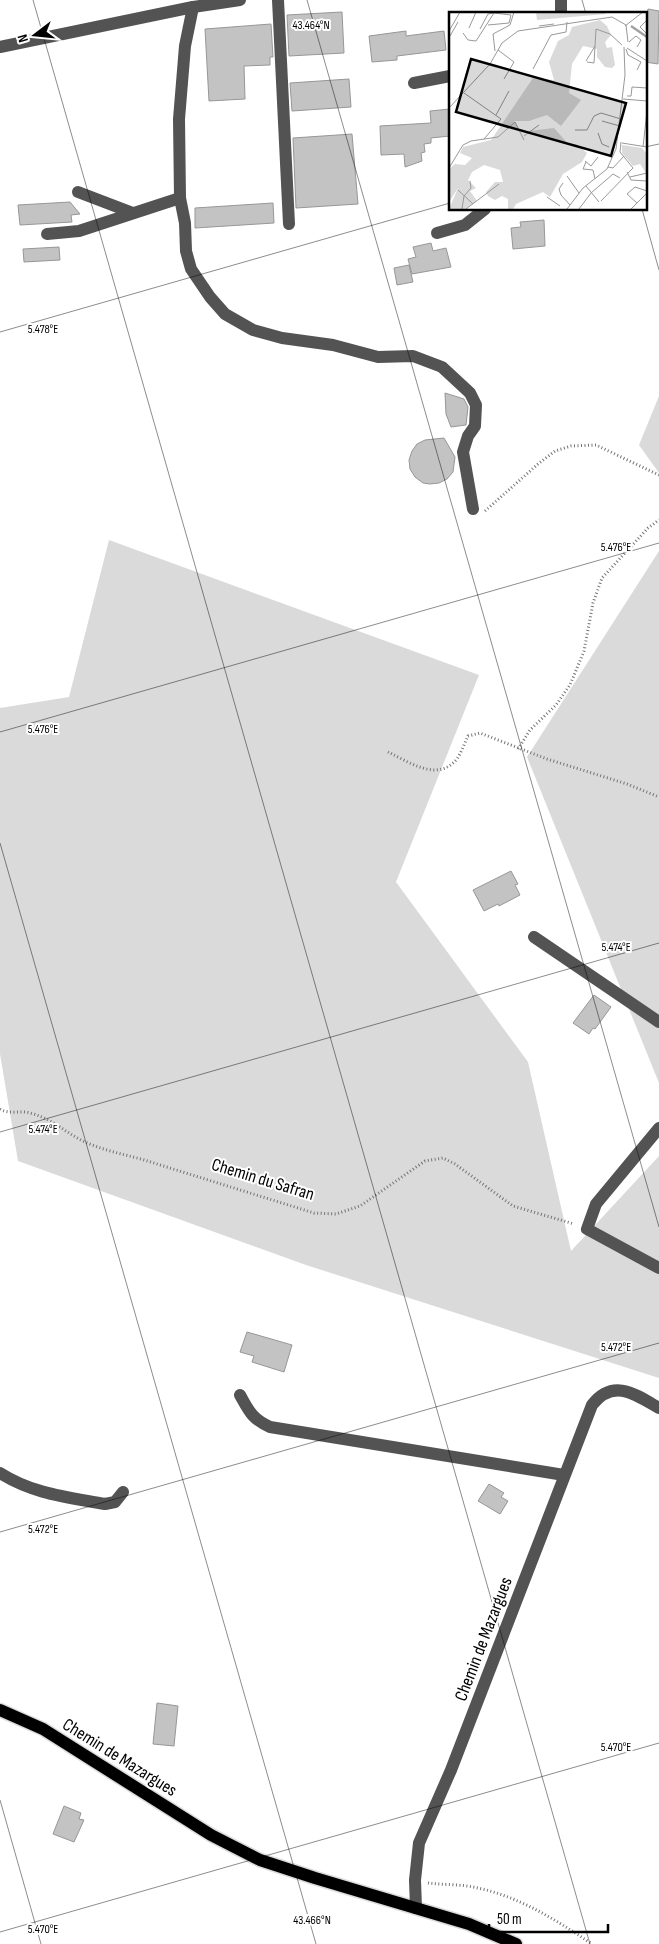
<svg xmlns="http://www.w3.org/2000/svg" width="659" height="1944" viewBox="0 0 659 1944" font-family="'Sofia Sans Condensed',sans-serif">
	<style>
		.green { fill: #dadada }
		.building { fill: #c3c3c3; stroke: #979797 }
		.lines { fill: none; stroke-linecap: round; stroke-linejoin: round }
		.major-casing { stroke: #dbdbdb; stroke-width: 15 }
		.path { stroke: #757575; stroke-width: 3; stroke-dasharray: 1 2.5; stroke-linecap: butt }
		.minor { stroke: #535353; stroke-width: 12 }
		.major { stroke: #000; stroke-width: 12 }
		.ticks { fill: none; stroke: #000; stroke-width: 1; stroke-opacity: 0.45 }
		.labels { text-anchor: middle; stroke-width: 4; stroke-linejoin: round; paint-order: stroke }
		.street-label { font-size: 18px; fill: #000; stroke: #fff }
		.inset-river { fill: none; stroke: #a1a1a1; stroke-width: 2.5 }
		.inset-road { fill: none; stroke: #999; stroke-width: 1 }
		.view { fill: #000; fill-opacity: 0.15; stroke: #000; stroke-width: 2.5 }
		.inset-edge { fill: none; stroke: #000; stroke-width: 2.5 }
		.ticks-label { font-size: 12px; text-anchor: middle; fill: #000; stroke: #fff; stroke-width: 4; stroke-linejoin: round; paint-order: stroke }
	</style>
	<rect width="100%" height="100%" fill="#fff"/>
	<!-- green -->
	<g class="green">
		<path d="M659,396V473L639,445Z"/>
		<path d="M109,540L479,675L396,882L528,1062L571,1251L659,1156V1378L306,1265L18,1161L0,1054V708L69,697Z"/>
		<path d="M659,551V1083L527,757Z"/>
	</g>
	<!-- building -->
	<g class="building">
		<path d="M648,9L659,11L658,64L645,62V28Z"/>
		<path d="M342,12L344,53L289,56L287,15Z"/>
		<path d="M271,24L273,57H270V65L244,66L245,99L209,101L205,29Z"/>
		<path d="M406,31V36L444,31L446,50L397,56V60L372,62L369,36Z"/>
		<path d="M349,79L351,107L292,111L290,83Z"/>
		<path d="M450,109V136L431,138V143L424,144L425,152L421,153L422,161L405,167L404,154L381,155L380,126L431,123L430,111Z"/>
		<path d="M352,134L358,204L296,208L293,138Z"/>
		<path d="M70,202L80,214L71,215L72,222L20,225L18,205Z"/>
		<path d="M273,203L274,223L195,228V208Z"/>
		<path d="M544,220L545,246L513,249L511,228L521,227L520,222Z"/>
		<path d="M431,243L433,251L446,248L451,267L412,274L408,259L416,257L413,247Z"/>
		<path d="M59,247L60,260L24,262L23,249Z"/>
		<path d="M409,265L413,282L397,285L394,268Z"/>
		<path d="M445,393L464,399L468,407L466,425L451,427L446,414Z"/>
		<path d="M444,438L455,457L453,472L447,479L439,483L430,484L423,483L415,477L410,469L409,460L412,451L417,444L425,440Z"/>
		<path d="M511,871L518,884L515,885L520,895L499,906L498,904L484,911L473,890Z"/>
		<path d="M594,995L611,1007L595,1029L593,1028L589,1034L573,1023Z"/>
		<path d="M247,1332L292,1345L284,1372L252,1362L254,1356L240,1352Z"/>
		<path d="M489,1484L504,1493L501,1497L508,1501L500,1514L478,1501Z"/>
		<path d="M157,1703L178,1706L174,1746L153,1744Z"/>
		<path d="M64,1806L81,1813L79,1819L84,1820L74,1842L53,1834Z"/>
	</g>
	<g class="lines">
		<!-- major casing -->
		<g class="major-casing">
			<path id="major" d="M0,1710L43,1729L211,1835L260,1860L315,1878L469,1924L516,1944"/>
		</g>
		<!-- path -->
		<g class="path">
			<path d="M485,511L538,464L555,451L571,446L596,445L659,475"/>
			<path d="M518,749L530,730L556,705L570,685L584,651L593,603L602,578L648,528L659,520"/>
			<path d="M388,752C409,762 437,782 456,760C461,754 464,744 468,736L480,733L547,759L627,784L659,797"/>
			<path d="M0,1109C10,1115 20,1110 30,1113C51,1118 66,1133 85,1142C103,1150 122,1154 141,1159L314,1213L336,1214L360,1206L425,1161L443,1158L455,1164L513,1206L574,1224"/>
			<path d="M428,1883C444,1885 462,1884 478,1888C520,1897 556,1920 592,1944"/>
		</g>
		<!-- minor -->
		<g class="minor">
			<path d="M278,0L289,224"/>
			<path d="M193,7L185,46L179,119L180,198L185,223L186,251L191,269L210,297L225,314L253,330L282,338L333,345L378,357L413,356L442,367L470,393L476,405L475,426L468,436L463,452L473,509"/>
			<path d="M561,14V0"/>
			<path d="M0,47L193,7L240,0"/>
			<path d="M414,83L450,76"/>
			<path d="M78,192L133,213"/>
			<path d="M437,233L465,225L485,209"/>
			<path d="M47,234L79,231L180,198"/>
			<path d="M534,937L659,1022"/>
			<path d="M659,1128L596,1204L587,1229L659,1268"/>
			<path d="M240,1395C249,1411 252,1419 270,1427L564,1475"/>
			<path d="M0,1473C33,1494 67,1497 105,1504L115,1502L123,1492"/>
			<path d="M416,1908L415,1880L419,1843L451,1770L592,1405C613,1378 635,1394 659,1408"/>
		</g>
		<!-- major -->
		<use href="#major" class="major"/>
	</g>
	<!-- ticks -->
	<path class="ticks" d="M33,0L590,1944M307,0L659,1227M582,0L586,14M645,147L659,144M642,209L659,270M0,332L450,203M0,732L659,543M0,843L316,1944M0,1132L659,943M0,1532L659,1343M0,1800L41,1944M0,1932L659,1743"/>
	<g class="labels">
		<!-- street labels -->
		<g class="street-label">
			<text transform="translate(263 1179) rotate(17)" y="6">Chemin du Safran</text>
			<text transform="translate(483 1639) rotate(-69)" y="6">Chemin de Mazargues</text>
			<text transform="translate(120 1757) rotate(32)" y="6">Chemin de Mazargues</text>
		</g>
	</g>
	<!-- overview -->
	<g transform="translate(449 12)">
		<rect width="198" height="198" fill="#fff"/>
		<path d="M87,0H155L157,2L88,8ZM151,8L158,14L162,23L156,30L158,36L163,35L166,53L163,56L156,55L148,45V37L134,34L123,52L120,81L132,88L112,114L98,103L80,109H65L71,120L105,116L121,134L127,132L138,141L133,150L114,162L101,185L94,180L67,192L64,197H59V187L53,184L46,188L39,184L37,180L46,170H54L51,158L35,153L23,160L19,168L27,176L21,179L28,189L16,197H0L9,176L0,190V157L6,152L16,153L23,146L11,141L14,135L42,128L84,66L105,68L100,50L109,29L120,23L123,15ZM173,133L193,136L197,141V161L191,152L184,154L173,141Z" fill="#dadada"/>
		<path class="inset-river" d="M182,14L198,25"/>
		<path class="inset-road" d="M198,8L191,15L198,22M39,13L60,11L62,3L45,1M90,14L105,12M176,14L194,0M20,16L27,0M0,19L11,0M14,21L19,28L27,29L45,1L39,2L31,17M1,24L9,10M180,30L187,24L192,28L188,35M178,36L198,49M177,37L179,43L192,50L188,58M49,38L65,50L55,67M46,39L44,22L61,13L65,0M137,49L146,34M138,50L145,51L147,17L161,22L173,33M84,57L102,23L117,20L118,10M15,81L52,107L35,127M178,84H182L183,75L198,76M174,87L198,89M0,96L41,52L53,31L69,19L163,5L177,13L179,30M47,103L60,79M153,109L171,114M126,118H138L145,104L152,101L172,107M149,121L153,132L160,135M75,124L90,113M173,131L198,135M194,135L198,99M136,149L142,154L149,145M137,150L134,157L144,158L146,167M159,155L164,156L175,144M0,156L14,133L22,129L49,125L66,110L75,128M178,160L182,168L198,169M118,164L130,181M181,165L198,161M114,171L110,177L112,183L121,193M137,174L150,190M9,178L24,192M98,185L111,194M152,189L184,156L171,140L172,130M188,191L178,182L186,175L198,179M13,197L15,184L22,176L21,169M17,197L50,172M118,197L134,176L158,157L167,137L176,63L175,35M130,197L142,181L164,162L171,166M182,197L198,181"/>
		<path class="view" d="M22,47L177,91L162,144L7,100Z"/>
		<rect width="198" height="198" class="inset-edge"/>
	</g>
	<g class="ticks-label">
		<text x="311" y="29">43.464°N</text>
		<text x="43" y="333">5.478°E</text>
		<text x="616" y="551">5.476°E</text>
		<text x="43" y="733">5.476°E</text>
		<text x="616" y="951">5.474°E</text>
		<text x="43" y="1133">5.474°E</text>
		<text x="616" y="1351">5.472°E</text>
		<text x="43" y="1533">5.472°E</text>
		<text x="616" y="1751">5.470°E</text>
		<text x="312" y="1924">43.466°N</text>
		<text x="43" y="1933">5.470°E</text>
	</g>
	<!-- north arrow -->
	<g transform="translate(35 35) rotate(254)" stroke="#ffffff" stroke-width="4" paint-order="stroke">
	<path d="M0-4L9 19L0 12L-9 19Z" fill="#000000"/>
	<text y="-8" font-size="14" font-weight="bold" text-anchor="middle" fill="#000000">N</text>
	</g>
	<!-- scale -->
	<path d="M489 1924v8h119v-8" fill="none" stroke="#000000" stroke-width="2.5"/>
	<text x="497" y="1924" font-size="15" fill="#000000" stroke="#ffffff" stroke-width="4" paint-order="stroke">50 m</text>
</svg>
